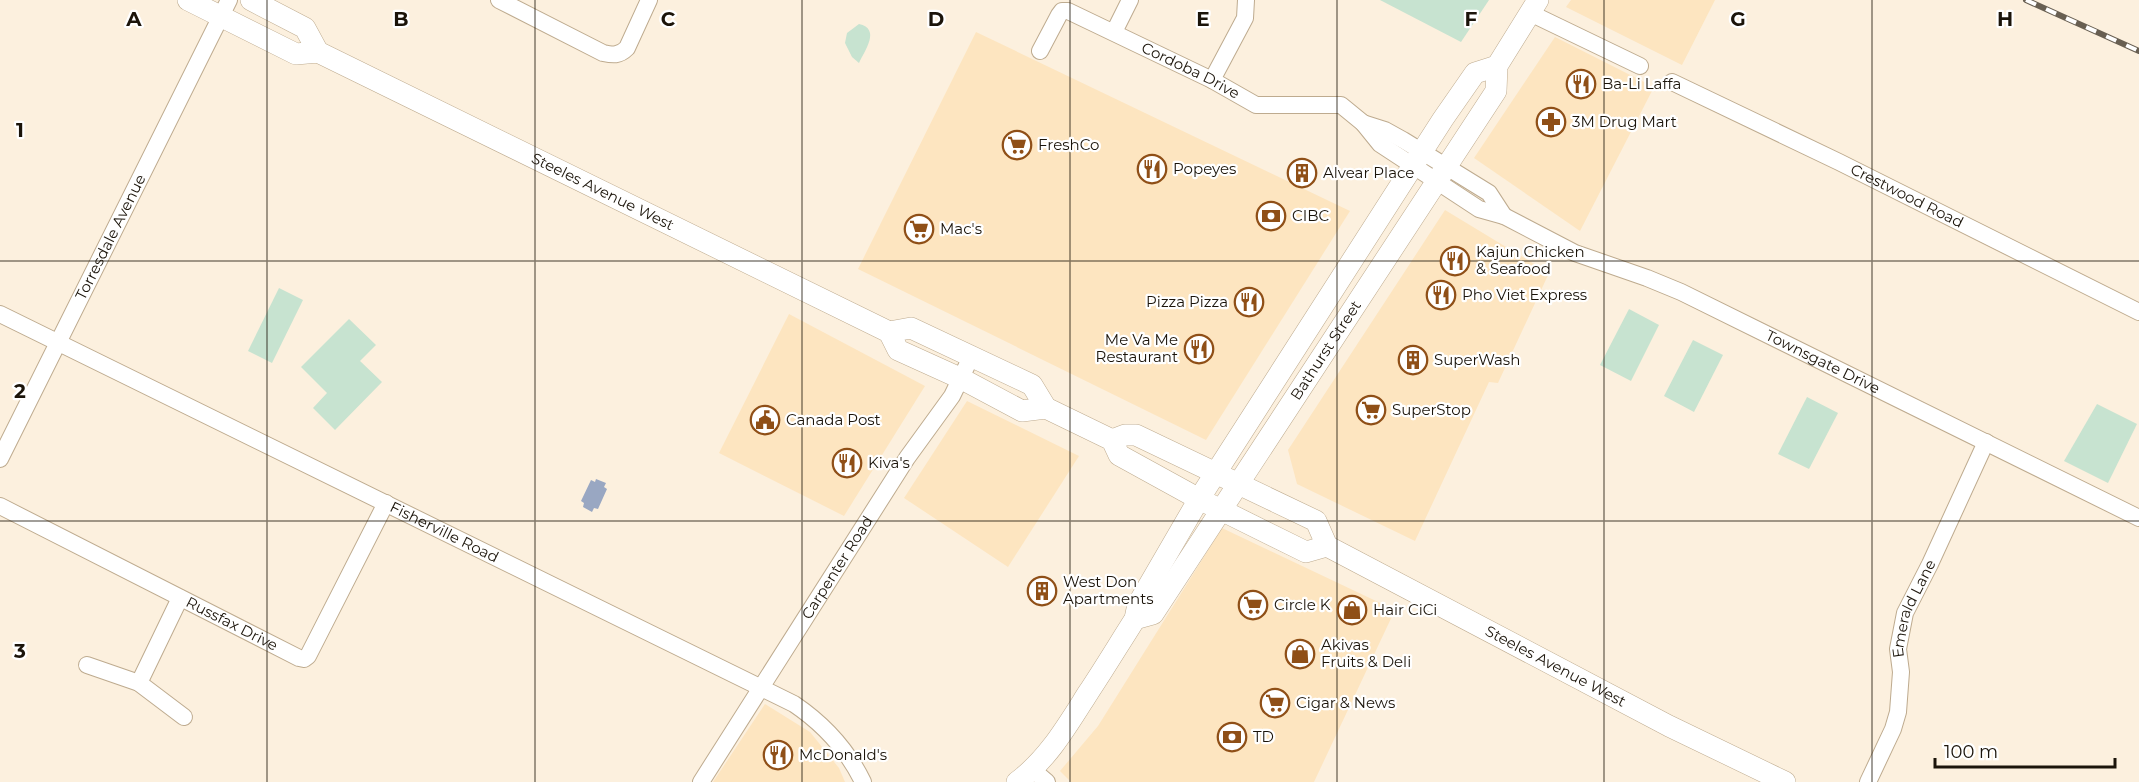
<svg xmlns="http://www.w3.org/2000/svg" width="2139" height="782" viewBox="0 0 2139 782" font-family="Montserrat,sans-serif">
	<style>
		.built { fill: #fde5c0 }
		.green { fill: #c7e3d0 }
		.water { fill: #99a7c2 }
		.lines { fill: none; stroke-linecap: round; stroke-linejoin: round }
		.minor-casing { stroke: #beab8f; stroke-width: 18 }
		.major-casing { stroke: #beab8f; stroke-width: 22 }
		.minor { stroke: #fff; stroke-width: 16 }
		.major { stroke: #fff; stroke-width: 21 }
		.rail-casing { stroke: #685f52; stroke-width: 6 }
		.rail { stroke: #fff; stroke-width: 4; stroke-dasharray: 11; stroke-linecap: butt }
		.grid { fill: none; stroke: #1b140a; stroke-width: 1.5; stroke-opacity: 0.55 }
		.labels { text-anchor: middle; stroke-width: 4.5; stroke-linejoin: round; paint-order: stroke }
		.street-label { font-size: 15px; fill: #1b140a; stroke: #fff }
		.poi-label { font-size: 15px; fill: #1b140a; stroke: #fff; text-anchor: start }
		.grid-label { font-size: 20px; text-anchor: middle; font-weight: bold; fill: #1b140a; stroke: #fff; stroke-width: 4.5; stroke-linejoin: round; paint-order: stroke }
	</style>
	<rect width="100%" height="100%" fill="#fcf0de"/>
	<!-- built -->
	<g class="built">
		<path d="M1571,0H1715L1682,65L1566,7Z"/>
		<path d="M976,32L1350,211L1206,440L858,269Z"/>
		<path d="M1555,37L1654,87L1580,231L1474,158Z"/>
		<path d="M1445,210L1549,273L1498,383L1489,382L1415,541L1297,484L1288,450Z"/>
		<path d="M789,314L925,386L844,516L719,453Z"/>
		<path d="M967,401L1079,456L1008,567L904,498Z"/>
		<path d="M1222,528L1395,610L1314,782H1071L1060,771L1098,726Z"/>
		<path d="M765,704L810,732L839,768L845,782H713Z"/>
	</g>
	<!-- green -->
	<g class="green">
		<path d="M1380,0H1489L1461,42Z"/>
		<path d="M859,24C881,29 865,50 859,63L852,57L845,43L847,33Z"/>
		<path d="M279,288L303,300L272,363L248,351Z"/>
		<path d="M1629,309L1659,325L1631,381L1600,365Z"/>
		<path d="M349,319L376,345L360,361L382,382L335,430L313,408L327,393L301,367Z"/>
		<path d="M1693,340L1723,355L1694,412L1664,396Z"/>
		<path d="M1807,397L1838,413L1809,469L1778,454Z"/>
		<path d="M2097,404L2137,424L2108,483L2064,461Z"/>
	</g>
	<!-- water -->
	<path class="water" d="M596,479L606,483L604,487L607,489L598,509L594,508L592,512L583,507L584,503L581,501L591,480L595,482Z"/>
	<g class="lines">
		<!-- minor casing -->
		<g class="minor-casing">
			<g id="minor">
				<path d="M499,0L603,53C613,55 619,56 627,48L649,0"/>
				<path d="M1530,13L1640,66"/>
				<path d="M1114,32L1130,0"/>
				<path id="s1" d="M1040,51L1059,15L1062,11H1068L1212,80L1256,105H1341L1363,123L1380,144L1479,209L1504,216L1575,253L1647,278L1681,292L2139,518"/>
				<path d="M1212,80L1245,18L1246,0"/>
				<path id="s2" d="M1672,82L1839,162L2139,312"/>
				<path d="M1363,123L1385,130L1403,140L1489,193L1504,216"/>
				<path id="s3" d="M0,314L794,704C825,725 847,749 863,782"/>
				<path id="s4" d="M0,459L229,0"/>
				<path id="s5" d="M0,506L299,658L304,659L308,656L386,503"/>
				<path d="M87,665L139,683L184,717"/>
				<path d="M139,683L180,598"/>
				<path d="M1033,770L1047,782"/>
				<path id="s6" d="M701,782L907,458L952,396L972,355"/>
				<path id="s7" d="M1868,782L1893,729L1898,712L1901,672L1898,649L1905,613L1930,564L1986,442"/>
			</g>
		</g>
		<!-- major casing -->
		<g class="major-casing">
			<g id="major">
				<path id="s8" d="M188,0L296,54L318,52L889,332L911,328L1032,385L1046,408"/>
				<path d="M251,0L305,28L318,52"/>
				<path d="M889,332L898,350L962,379L1022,411L1046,408L1112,440L1119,455L1199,499L1306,552L1327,546"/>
				<path id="s9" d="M1112,440L1125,435H1136L1316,521L1327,546L1669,726L1785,782"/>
				<path id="s10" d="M1135,619L1153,614L1496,91L1497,66L1538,0"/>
				<path d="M1017,782C1048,759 1067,726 1088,693C1104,669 1119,644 1135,619L1138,604L1199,499L1443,119L1475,73L1497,66"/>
			</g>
		</g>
		<!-- minor -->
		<use href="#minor" class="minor"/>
		<!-- major -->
		<use href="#major" class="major"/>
		<!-- rail casing -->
		<g class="rail-casing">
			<path id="rail" d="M2026,0L2139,51"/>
		</g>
		<!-- rail -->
		<use href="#rail" class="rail"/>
	</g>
	<!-- grid -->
	<path class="grid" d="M267,0V782M535,0V782M802,0V782M1070,0V782M1337,0V782M1604,0V782M1872,0V782M0,261H2139M0,521H2139"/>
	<!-- icons -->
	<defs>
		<g id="restaurant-ring" transform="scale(1.5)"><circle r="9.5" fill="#fff" stroke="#8f4f17" stroke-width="1.5"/><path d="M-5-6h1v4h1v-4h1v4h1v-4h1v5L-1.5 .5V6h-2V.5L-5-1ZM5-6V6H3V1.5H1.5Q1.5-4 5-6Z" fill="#8f4f17"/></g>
		<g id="pharmacy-ring" transform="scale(1.5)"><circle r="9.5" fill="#fff" stroke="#8f4f17" stroke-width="1.5"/><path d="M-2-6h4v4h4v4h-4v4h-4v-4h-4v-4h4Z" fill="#8f4f17"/></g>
		<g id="supermarket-ring" transform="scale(1.5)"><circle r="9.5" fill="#fff" stroke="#8f4f17" stroke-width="1.5"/><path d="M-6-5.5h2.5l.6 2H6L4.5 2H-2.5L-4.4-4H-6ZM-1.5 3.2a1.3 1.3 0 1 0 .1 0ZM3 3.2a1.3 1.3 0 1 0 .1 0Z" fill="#8f4f17"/></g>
		<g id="building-ring" transform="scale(1.5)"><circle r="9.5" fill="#fff" stroke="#8f4f17" stroke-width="1.5"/><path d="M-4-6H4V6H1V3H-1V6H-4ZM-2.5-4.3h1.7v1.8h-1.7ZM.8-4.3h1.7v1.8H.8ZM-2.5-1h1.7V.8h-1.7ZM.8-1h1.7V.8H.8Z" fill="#8f4f17"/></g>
		<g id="bank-ring" transform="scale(1.5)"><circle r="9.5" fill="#fff" stroke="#8f4f17" stroke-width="1.5"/><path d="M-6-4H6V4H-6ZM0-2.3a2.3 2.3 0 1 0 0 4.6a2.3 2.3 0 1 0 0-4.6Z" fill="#8f4f17"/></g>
		<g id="civic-ring" transform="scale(1.5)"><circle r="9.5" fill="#fff" stroke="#8f4f17" stroke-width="1.5"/><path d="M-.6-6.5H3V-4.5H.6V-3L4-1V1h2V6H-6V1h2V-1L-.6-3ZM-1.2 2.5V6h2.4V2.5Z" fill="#8f4f17"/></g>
		<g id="shop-ring" transform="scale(1.5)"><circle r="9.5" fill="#fff" stroke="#8f4f17" stroke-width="1.5"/><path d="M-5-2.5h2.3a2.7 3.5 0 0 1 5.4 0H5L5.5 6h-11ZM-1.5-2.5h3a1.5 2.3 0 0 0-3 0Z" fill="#8f4f17"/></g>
	</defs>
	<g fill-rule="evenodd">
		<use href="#restaurant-ring" x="1581" y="84"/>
		<use href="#pharmacy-ring" x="1551" y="122"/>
		<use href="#supermarket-ring" x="1017" y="145"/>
		<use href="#restaurant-ring" x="1152" y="169"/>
		<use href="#building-ring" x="1302" y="173"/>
		<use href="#bank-ring" x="1271" y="216"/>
		<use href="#supermarket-ring" x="919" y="229"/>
		<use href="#restaurant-ring" x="1455" y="261"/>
		<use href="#restaurant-ring" x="1441" y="295"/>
		<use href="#restaurant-ring" x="1249" y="302"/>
		<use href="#restaurant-ring" x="1199" y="349"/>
		<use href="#building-ring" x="1413" y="360"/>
		<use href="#supermarket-ring" x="1371" y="410"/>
		<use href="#civic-ring" x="765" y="420"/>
		<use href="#restaurant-ring" x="847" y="463"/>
		<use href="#building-ring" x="1042" y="591"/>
		<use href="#supermarket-ring" x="1253" y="605"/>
		<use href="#shop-ring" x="1352" y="610"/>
		<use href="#shop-ring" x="1300" y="654"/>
		<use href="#supermarket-ring" x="1275" y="703"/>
		<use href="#bank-ring" x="1232" y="737"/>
		<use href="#restaurant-ring" x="778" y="755"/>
	</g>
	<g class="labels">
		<!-- street labels -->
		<g class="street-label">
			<text dy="5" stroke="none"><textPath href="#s1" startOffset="188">Cordoba Drive</textPath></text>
			<text dy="5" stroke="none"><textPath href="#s8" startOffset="460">Steeles Avenue West</textPath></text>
			<text dy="5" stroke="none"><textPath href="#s2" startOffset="261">Crestwood Road</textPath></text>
			<text dy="5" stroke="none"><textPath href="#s4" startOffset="248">Torresdale Avenue</textPath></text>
			<text dy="5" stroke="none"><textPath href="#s10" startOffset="334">Bathurst Street</textPath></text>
			<text dy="5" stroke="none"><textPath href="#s1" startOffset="898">Townsgate Drive</textPath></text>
			<text dy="5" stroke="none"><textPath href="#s3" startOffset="495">Fisherville Road</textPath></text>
			<text dy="5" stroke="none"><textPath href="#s6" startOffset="254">Carpenter Road</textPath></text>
			<text dy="5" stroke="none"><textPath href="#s7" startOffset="183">Emerald Lane</textPath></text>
			<text dy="5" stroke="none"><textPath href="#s5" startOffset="260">Russfax Drive</textPath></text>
			<text dy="5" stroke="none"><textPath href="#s9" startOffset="510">Steeles Avenue West</textPath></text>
		</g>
		<!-- poi labels -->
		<g class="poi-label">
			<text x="1602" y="89">Ba-Li Laffa</text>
			<text x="1572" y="127">3M Drug Mart</text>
			<text x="1038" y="150">FreshCo</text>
			<text x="1173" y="174">Popeyes</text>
			<text x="1323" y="178">Alvear Place</text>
			<text x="1292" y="221">CIBC</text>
			<text x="940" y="234">Mac's</text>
			<text x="1476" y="257">Kajun Chicken<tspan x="1476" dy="17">&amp; Seafood</tspan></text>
			<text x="1462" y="300">Pho Viet Express</text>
			<text x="1228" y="307" text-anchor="end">Pizza Pizza</text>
			<text x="1178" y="345" text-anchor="end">Me Va Me<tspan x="1178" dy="17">Restaurant</tspan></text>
			<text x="1434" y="365">SuperWash</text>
			<text x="1392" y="415">SuperStop</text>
			<text x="786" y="425">Canada Post</text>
			<text x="868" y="468">Kiva's</text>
			<text x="1063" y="587">West Don<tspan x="1063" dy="17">Apartments</tspan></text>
			<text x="1274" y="610">Circle K</text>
			<text x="1373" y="615">Hair CiCi</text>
			<text x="1321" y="650">Akivas<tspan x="1321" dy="17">Fruits &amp; Deli</tspan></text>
			<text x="1296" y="708">Cigar &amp; News</text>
			<text x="1253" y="742">TD</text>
			<text x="799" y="760">McDonald's</text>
		</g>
	</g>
	<g class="grid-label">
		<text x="134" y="26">A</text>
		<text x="401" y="26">B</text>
		<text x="668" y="26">C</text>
		<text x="936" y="26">D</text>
		<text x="1203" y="26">E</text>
		<text x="1471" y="26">F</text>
		<text x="1738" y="26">G</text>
		<text x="2005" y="26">H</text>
		<text x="20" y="137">1</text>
		<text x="20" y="398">2</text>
		<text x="20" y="658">3</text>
	</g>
	<!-- scale -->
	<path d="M1935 758v9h180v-9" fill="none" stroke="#1b140a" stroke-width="3"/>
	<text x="1944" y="758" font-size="18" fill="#1b140a" stroke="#ffffff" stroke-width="4.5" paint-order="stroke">100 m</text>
</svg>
